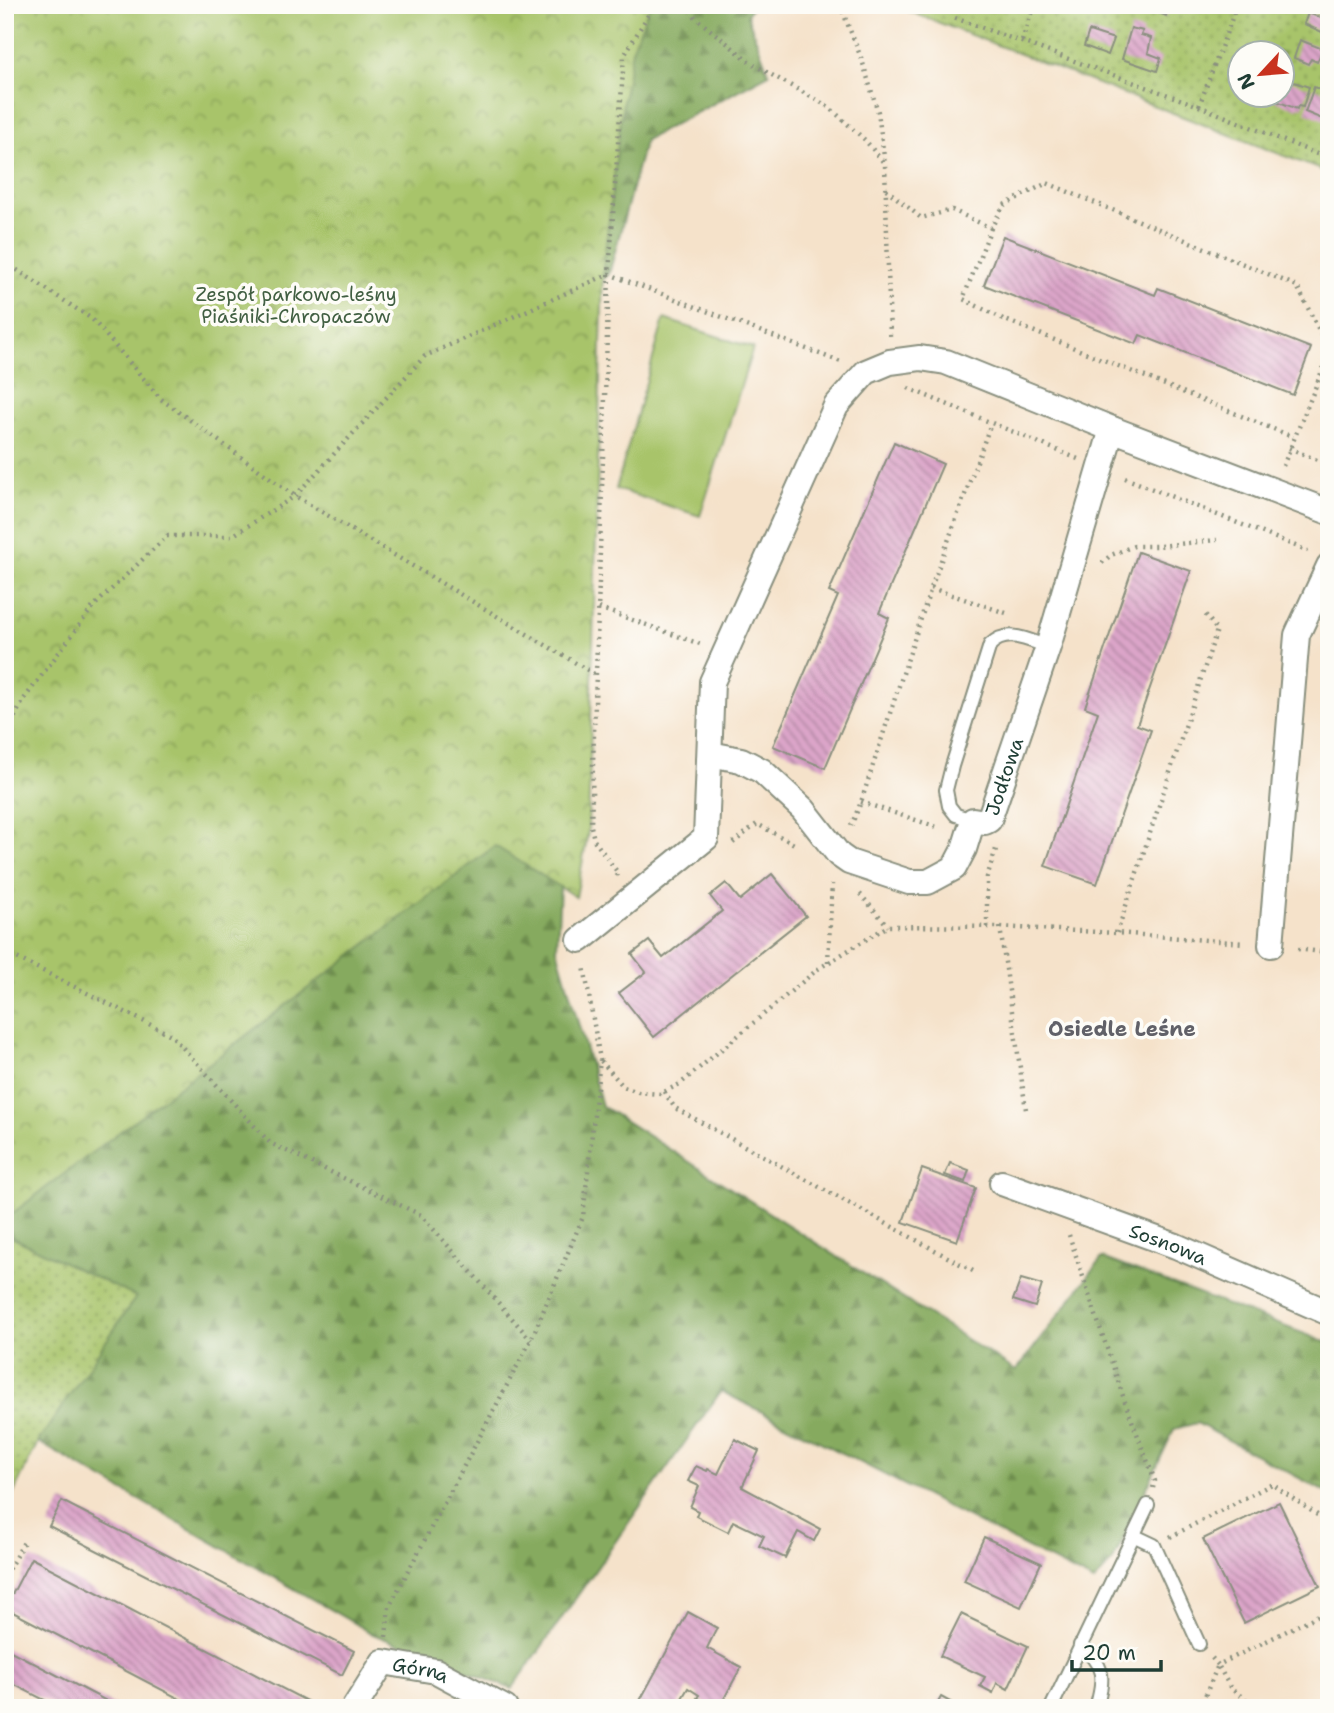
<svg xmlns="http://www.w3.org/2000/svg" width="1334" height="1713" viewBox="0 0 1334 1713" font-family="'Shantell Sans',sans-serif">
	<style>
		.grass { fill: #a8c46a; stroke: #64804f; stroke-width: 2 }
		.forest { fill: url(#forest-firs); stroke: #527449; stroke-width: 2 }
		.park { fill: url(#park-crowns); stroke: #64804f; stroke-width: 2 }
		.garden { fill: url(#garden-dots); stroke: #64804f; stroke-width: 2; fill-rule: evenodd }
		.building { fill: url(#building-back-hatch) }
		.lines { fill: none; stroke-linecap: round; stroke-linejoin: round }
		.lane-casing { stroke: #8a907f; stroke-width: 16 }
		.street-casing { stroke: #8a907f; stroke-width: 28 }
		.path { stroke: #8a907f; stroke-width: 4.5; stroke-dasharray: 2 5; stroke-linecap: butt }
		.lane { stroke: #fff; stroke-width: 12 }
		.street { stroke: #fff; stroke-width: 24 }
		.labels { text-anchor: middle; stroke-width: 7; stroke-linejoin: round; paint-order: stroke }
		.park-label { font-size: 19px; fill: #415f42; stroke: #fdfcf7 }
		.street-label { font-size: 19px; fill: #1f3d34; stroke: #fdfcf7 }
		.neighbourhood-label { font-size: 21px; font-weight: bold; fill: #616168; stroke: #fdfcf7 }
	</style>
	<defs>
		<pattern id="forest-firs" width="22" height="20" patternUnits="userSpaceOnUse" patternTransform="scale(1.75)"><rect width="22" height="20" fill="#86aa5e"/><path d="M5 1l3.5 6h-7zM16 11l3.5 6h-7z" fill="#6d8c4e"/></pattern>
		<pattern id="park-crowns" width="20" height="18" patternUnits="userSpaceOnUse" patternTransform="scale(1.75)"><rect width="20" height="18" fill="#a8c46a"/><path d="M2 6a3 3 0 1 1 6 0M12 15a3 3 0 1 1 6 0" fill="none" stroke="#88a058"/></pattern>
		<pattern id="garden-dots" width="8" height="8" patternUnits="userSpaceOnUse" patternTransform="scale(1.75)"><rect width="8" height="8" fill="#a8c46a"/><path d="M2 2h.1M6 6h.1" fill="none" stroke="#88a058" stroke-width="1.8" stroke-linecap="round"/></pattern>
		<pattern id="building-back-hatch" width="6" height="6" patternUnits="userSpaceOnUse" patternTransform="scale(1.75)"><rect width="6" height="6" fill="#dca5c9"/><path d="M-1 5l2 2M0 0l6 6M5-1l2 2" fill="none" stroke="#b288a4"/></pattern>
	</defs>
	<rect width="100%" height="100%" fill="#fdfcf7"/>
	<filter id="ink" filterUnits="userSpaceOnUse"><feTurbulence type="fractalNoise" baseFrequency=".0143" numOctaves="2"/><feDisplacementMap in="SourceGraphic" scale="14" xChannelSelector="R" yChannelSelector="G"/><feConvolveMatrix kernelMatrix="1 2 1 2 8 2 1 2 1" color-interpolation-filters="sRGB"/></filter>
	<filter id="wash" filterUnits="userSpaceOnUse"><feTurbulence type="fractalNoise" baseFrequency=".00686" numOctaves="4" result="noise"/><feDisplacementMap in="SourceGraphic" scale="28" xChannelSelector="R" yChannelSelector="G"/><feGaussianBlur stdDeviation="1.57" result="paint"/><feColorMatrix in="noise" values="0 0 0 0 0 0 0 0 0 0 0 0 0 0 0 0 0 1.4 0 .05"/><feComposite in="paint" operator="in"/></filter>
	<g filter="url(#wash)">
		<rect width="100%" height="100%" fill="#f5e2ca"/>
		<!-- grass -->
		<path class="grass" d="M664,319L753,348L700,516L616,489Z"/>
		<!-- forest -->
		<path class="forest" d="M5,5H753L747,15L769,74L645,140L609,274L588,294L557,949L602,1106L1016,1371L1102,1258L1329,1343V1494L1197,1423L1174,1429L1113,1561L1094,1582L721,1391L512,1689L373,1634L38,1442L135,1297L5,1234Z"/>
		<!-- park -->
		<path class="park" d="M5,5H650L632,50L623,102L603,268L588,832L576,897L495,846L5,1219Z"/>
		<!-- garden -->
		<g class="garden">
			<path d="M893,5H1329V173ZM1240,52H1282V94H1240Z"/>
			<path d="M5,1234L136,1297L38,1442L5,1511Z"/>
		</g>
		<g id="blocks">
			<!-- building -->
			<g class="building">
				<path d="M1139,5H1169L1166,16Z"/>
				<path d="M1308,13L1329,21L1324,33L1304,24Z"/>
				<path d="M1131,28L1143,31L1141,35L1151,38L1148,53L1161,58L1157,71L1122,59Z"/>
				<path d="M1089,31L1114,39L1108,55L1084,46Z"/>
				<path d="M1300,40L1323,49L1317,62L1311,59L1308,64L1294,58Z"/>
				<path d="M1282,78L1309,87L1303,107L1298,106L1297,109L1274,100L1276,94H1282Z"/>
				<path d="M1314,87L1329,93L1327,121L1305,112Z"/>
				<path d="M1003,236L1155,295L1158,288L1311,348L1293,395L1140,335L1136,344L984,285Z"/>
				<path d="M894,442L943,464L879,613L889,618L825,768L773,746L838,596L829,592Z"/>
				<path d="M1138,552L1191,571L1137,725L1151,730L1097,884L1045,866L1098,712L1085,707Z"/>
				<path d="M772,874L806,916L654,1037L619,993L646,972L632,954L649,941L663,958L722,911L710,896L726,883L740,900Z"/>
				<path d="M950,1163L969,1170L965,1182L945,1175Z"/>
				<path d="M922,1169L976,1188L957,1241L903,1222Z"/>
				<path d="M1021,1279L1042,1285L1035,1307L1013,1300Z"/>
				<path d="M735,1439L759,1451L742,1487L820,1529L814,1541L798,1532L785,1558L759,1546L764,1536L733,1521L728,1532L696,1516L698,1511L690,1507L699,1486L688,1481L696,1466L707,1471L708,1469L718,1474Z"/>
				<path d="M62,1501L354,1651L342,1675L49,1526Z"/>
				<path d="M1279,1502L1320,1586L1244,1623L1203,1539Z"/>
				<path d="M984,1537L1041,1563L1021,1607L964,1581Z"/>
				<path d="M31,1558L320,1708H197L5,1608Z"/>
				<path d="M688,1612L717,1628L707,1648L741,1667L719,1708H715L697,1698L699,1695L688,1688L678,1705L683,1708H636Z"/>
				<path d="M961,1614L1028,1646L1008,1689L997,1683L993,1693L980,1686L985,1677L940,1656Z"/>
				<path d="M5,1648L120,1708H60L5,1680Z"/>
				<path d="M941,1697L961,1708H935Z"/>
			</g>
		</g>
	</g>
	<g filter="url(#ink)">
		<use href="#blocks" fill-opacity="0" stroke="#8a907f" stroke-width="2"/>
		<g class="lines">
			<!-- lane casing -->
			<g class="lane-casing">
				<g id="lane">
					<path d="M973,820L956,815L949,806L946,790L952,766L990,645C1007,628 1028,640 1048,647"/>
					<path d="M1135,1536L1154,1545L1199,1644"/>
					<path d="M1080,1645C1105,1665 1105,1678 1096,1708"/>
					<path d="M1051,1708L1148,1505"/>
				</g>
			</g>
			<!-- street casing -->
			<g class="street-casing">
				<g id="street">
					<path id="s1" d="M710,754L741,760L762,771L803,809L839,855L849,862L909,882H928L954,868L964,849L973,820L985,822L989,820L1048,647L1112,429"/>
					<path d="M580,940L706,838L712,682L836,406L866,372L890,362L920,358L946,362L1112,429L1329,512"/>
					<path d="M1271,945L1297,635L1329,566"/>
					<path id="s2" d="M1002,1183L1176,1246L1329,1313"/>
					<path id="s3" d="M354,1708L383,1662L436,1671L505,1708"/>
				</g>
			</g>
			<!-- path -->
			<g class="path">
				<path d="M685,5L697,19L754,65L829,107L865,140L884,163"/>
				<path d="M840,5L862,60L878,112L885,164L890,337"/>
				<path d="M955,18L1199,106L1329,159"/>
				<path d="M1022,41L1034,5"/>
				<path d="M1199,106L1237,5"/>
				<path d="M886,189L921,218L952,210L991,228L1004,205L1047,183L1297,286L1329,350"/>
				<path d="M991,228L963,299L1003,319L1293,437"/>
				<path d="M5,262L92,319L161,399L295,496L596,675"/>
				<path d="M908,388L1078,459"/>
				<path d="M1289,448L1329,465"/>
				<path d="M1283,466L1329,354"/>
				<path d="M1125,478L1308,551"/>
				<path d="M1102,563L1111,555L1134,546H1159L1217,540"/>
				<path d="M931,588L1009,614"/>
				<path d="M599,608L700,644"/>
				<path d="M5,736L24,699L93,607L167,536H232L295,496L425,356L609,274L841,362"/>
				<path d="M861,802L940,828"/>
				<path d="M851,826L861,802L931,588L991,423"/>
				<path d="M733,843L757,824L796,845"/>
				<path d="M616,876L618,873L594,840L591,826L609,274L624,56L654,5"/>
				<path d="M860,894L888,926"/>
				<path d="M987,927V877L997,846"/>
				<path d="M1000,927L1026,1110"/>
				<path d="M1117,933L1217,630L1205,614"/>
				<path d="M1298,949L1329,953"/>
				<path d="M5,952L171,1035L270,1143L421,1215L531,1340"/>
				<path d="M828,962L832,884"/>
				<path d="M601,1061L624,1087L638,1092L660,1094L680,1084L818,969L888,926L1000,927L1117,933L1244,943"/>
				<path d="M664,1092L675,1108L973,1271"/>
				<path d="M1069,1235L1125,1402L1155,1481L1153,1488"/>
				<path d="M1170,1537L1272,1484L1329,1523"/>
				<path d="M5,1575L24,1542"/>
				<path d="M386,1637L389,1607L531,1340L583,1217L600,1060L584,966"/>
				<path d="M1212,1658L1218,1665L1329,1610"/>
				<path d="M1200,1708L1218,1665L1231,1689L1258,1708"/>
			</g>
			<!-- lane -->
			<use href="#lane" class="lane"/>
			<!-- street -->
			<use href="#street" class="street"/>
		</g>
	</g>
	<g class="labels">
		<!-- park labels -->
		<g class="park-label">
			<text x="296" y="301">Zespół parkowo-leśny<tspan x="296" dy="22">Piaśniki-Chropaczów</tspan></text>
		</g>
		<!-- street labels -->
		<g class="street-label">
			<text dy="7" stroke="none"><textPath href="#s1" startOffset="408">Jodłowa</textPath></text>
			<text dy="7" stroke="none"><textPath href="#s2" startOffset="177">Sosnowa</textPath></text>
			<text dy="7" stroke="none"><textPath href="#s3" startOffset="93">Górna</textPath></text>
		</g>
		<!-- neighbourhood labels -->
		<g class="neighbourhood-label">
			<text x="1122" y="1036">Osiedle Leśne</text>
		</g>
	</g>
	<!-- margin -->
	<rect width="1334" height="1713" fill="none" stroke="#fdfcf7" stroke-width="28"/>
	<!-- north arrow -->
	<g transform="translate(1261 74) rotate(244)"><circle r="33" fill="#fdfcf7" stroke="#a4b0a9" stroke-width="2"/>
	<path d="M0-5L12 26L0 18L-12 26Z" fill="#c8321e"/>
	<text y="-10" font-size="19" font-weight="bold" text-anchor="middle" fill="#1f3d34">N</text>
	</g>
	<!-- scale -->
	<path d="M1072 1660v10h89v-10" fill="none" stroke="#1f3d34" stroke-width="3.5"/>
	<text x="1082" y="1660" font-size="21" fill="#1f3d34" stroke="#fdfcf7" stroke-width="5" paint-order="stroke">20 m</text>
</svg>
